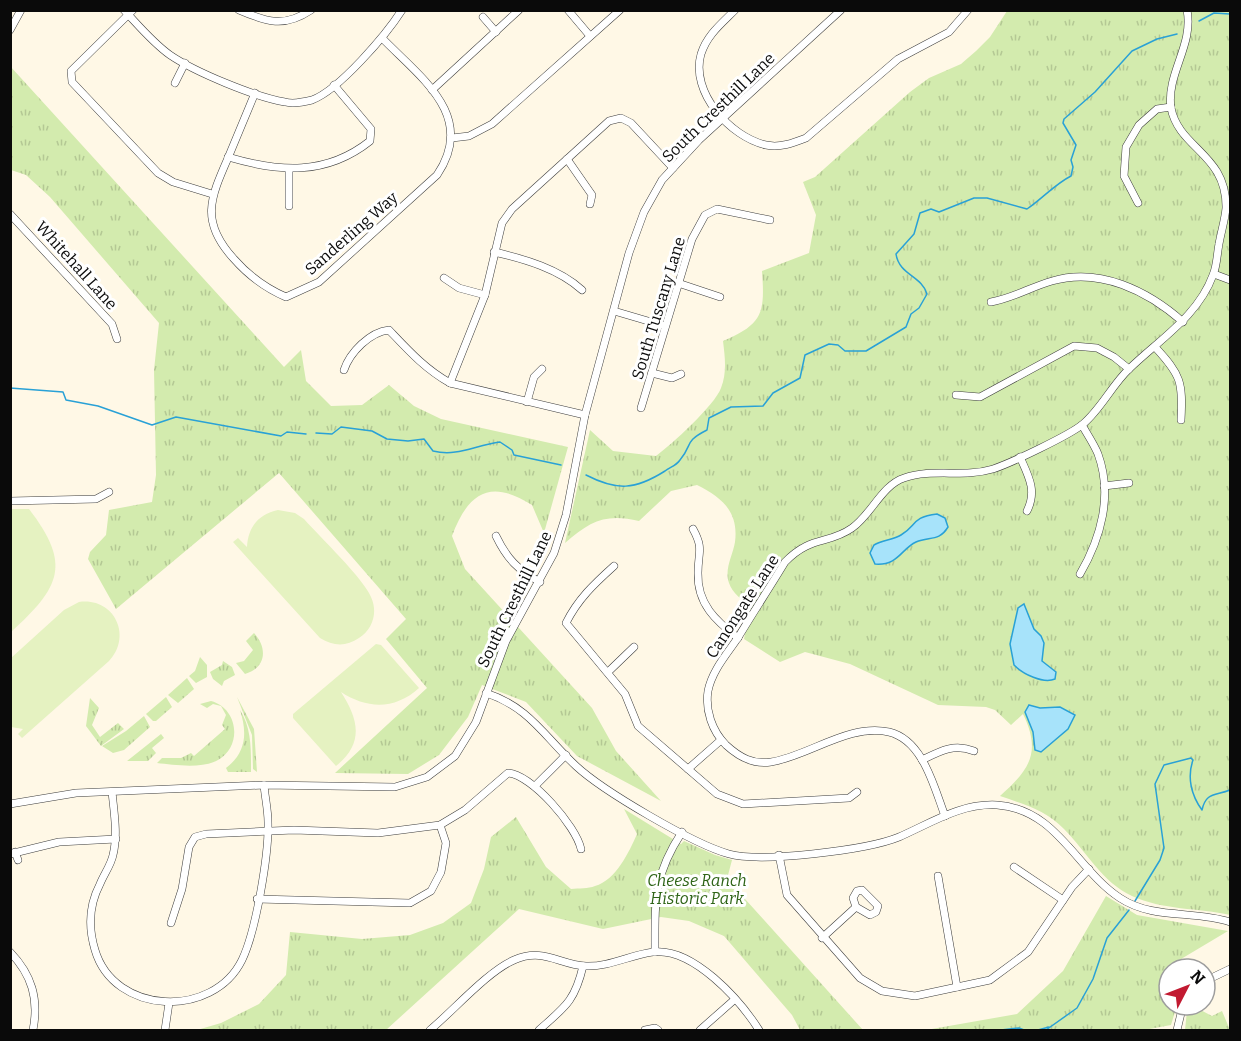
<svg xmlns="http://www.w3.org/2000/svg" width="1241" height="1041" viewBox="0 0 1241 1041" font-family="Bitter,serif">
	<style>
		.grass { fill: url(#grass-tufts) }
		.pitch { fill: #e5f2c1 }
		.water { fill: #a7e3fa; stroke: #29a1d6; stroke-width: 1.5 }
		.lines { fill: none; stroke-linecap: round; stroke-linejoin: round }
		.stream { stroke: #29a1d6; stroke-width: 1.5 }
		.minor-casing { stroke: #3d3d3d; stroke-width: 8 }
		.minor { stroke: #fff; stroke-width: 7 }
		.labels { text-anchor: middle; stroke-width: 6; stroke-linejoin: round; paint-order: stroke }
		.street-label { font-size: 16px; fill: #0a0a0a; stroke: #fff }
		.park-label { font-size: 16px; font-style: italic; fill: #2e6417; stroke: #fff }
	</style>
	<defs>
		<pattern id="grass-tufts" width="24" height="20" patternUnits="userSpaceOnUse" patternTransform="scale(1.5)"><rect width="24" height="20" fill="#d3ebae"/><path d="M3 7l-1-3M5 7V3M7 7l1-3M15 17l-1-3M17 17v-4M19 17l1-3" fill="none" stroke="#b4c894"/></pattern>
	</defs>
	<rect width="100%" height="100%" fill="#fff8e6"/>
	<!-- grass -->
	<g class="grass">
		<path d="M1007,11H1230V915C1199,908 1162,910 1132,896C1103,883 1086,851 1064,829C1046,810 1023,804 1000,796C1029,770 1042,753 1023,714L1011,725L995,710L986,707L938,705L850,664L805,652L780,662L744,639L750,607C743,600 732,593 729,583C724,569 733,555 735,542C739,511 721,497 697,485L671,491L639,521C606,513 590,521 565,543L590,430L613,451L656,456C671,445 715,405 721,388C727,372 725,358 723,341C763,324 765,313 762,271L809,253L816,215L803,182L815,177L910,92L929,78L961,64L976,51L990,37Z"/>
		<path d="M10,66L284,367L301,350L306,381L331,406L362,405L389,385L414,406L441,419L568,447L544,533L532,505C490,478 468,493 452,536L465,569L592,708L616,751L661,801L577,756L526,702L482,685L468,717L439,755L408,774L335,773L427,688L386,639L406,619L279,473L116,609L88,559L90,552L106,535L109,510L152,502L156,475L154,370L159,323L50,197L26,175L11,170Z"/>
		<path d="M254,633C268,648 266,668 245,674L236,663L244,661L253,650L246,641Z"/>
		<path d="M200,657L207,665V677L196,683L189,676L195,671Z"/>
		<path d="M223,661L232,667L235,675L224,681L222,686L213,679L210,672L222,665Z"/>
		<path d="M187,678L194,689L178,703L168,695Z"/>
		<path d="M166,697L172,707L156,721H153L146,714Z"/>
		<path d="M237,697L254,729L257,772L253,769L252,735Z"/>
		<path d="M90,698L99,708L92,725L100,737L118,723L124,729L101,746L86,726Z"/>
		<path d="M211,701C238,708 243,746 218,760C203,769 174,765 157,763L162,758H181L191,753L194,756L225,729L222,725L226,715L221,706L213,704L207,708L200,704Z"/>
		<path d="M240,710C252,729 251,751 251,772H228L226,768C247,752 247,732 240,710Z"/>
		<path d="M144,716L150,727L124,750L113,753L102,746L126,731Z"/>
		<path d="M161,734L164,738L152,748L156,753L148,761H127Z"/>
		<path d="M624,809L681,844L684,841L715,855L732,860L727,879L863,1030H800L792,1015L724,936L689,921L661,917L603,929L519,909L386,1030H197L221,1023L259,1004L286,975L290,932L362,939L410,935L443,923L471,903L484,869L491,837L516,817L546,867L571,889C579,888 588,889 595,886C616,880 629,852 637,834Z"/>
		<path d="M1106,896L1137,915L1228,931L1171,965L1169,1005H1177L1171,1025L1144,1030H926L1017,1014L1063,971Z"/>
		<path d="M1191,1005L1212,1016L1222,1011L1230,1030H1185L1187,1011Z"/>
	</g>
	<!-- pitch -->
	<g class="pitch">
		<path d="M11,509H29C72,565 60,587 11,632Z"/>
		<path d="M278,510L295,513L304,519C320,537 364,579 371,597C378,612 373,629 359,638C346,647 333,646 320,638L233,542L238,538L247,547C248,528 258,514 278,510Z"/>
		<path d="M79,602C114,597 133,636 109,661L22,738L18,734L23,729L11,727V658L64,610Z"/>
		<path d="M376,644L381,645L419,688C395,710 367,709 341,692C359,720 364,743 336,766L293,718V714Z"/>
	</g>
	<!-- water -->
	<g class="water">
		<path d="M937,514L945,518L948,527C939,542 929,536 916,542C901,549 898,566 875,564L870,553L874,545C882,540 893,540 901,535C917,526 911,517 937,514Z"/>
		<path d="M1024,604L1034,629L1041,636L1044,643L1042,661L1056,672L1055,679C1043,684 1023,674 1014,665L1010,644L1018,608Z"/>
		<path d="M1029,705L1040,708L1060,707L1075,715L1068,729L1041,752L1035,750L1033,732L1025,712Z"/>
	</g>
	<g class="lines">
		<!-- stream -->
		<g class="stream">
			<path d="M1199,21L1214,13L1230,14"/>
			<path d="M10,388L63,392L66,400L98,406L152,425L176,417L281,436L287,432L306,434"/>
			<path d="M316,433L332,434L341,427L372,431L387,439L408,441L424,439L433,451C458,457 475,445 500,442L512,450L514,455L561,465"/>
			<path d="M586,475C617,491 635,490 665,471C670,467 676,466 680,460C693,445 683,442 707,430L709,418L731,407L763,406L773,393L800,378L805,355L829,344L838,345L845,351H866L906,327L911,314L919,308L927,294C922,276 899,275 896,254L914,234L920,213L931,209L939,212L974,198H987L1027,209C1042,199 1055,184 1071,176L1073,167L1071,160L1076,145L1063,123L1064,119L1095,92L1132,51L1157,39L1177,34"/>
			<path d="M1135,901L1160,860L1164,848L1155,784L1164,765L1191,758L1193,760C1187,777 1191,795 1202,810C1206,792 1215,796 1230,790V787"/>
			<path d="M1001,1030L1019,1028L1024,1030"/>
			<path d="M1038,1030L1049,1027"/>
			<path d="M1046,1030L1077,1008L1093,979L1107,938L1129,910"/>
		</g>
		<!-- minor casing -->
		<g class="minor-casing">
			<g id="minor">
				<path d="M124,10C139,26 153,43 170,55C195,72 255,97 285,102C292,104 304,102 312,100C339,90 386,35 402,10"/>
				<path d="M133,10L71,71L72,82L158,173L173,182L212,194"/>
				<path d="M239,10C267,22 284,28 311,10"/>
				<path d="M568,10L590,36"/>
				<path d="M735,10C721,24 707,35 701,54C690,92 730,137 766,145C780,148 793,143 806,138L898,59L949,32L968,10"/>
				<path d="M483,17L496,32"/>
				<path d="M10,30L21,10"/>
				<path d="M175,83L185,63"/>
				<path d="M432,90L519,10"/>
				<path d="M255,93C246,115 237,136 228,158C210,199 200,222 234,259C249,276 265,288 286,297L319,282L437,175C477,116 421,78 383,39"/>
				<path d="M452,138L469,136L492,124L620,10"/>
				<path d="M228,157C279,172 326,176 370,141L371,129L334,85"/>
				<path d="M567,159L592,195L590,204"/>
				<path d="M1138,203L1124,176L1126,147L1139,125L1157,109L1171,107"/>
				<path d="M289,206V170"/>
				<path d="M10,214L112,324L117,339"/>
				<path d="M494,252C525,259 559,269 582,290"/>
				<path d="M1214,274L1230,280"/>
				<path d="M444,278L459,288L485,295"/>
				<path d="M678,283L720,297"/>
				<path d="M991,302C1013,298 1031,287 1052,281C1100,267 1148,291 1183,322"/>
				<path d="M614,311L665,326"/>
				<path d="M1155,347C1181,375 1183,382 1181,420"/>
				<path d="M344,370C350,352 370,332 389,330C408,350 425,369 450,383L585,415"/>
				<path d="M652,373L672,378L681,374"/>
				<path d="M450,383L485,295L502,223L512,209L609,121L621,118L631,123L673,168"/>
				<path d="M956,395L980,397L1074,346L1097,348L1114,357L1129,369"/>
				<path d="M527,402L534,377L542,369"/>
				<path d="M641,408L692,239L705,215L717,209L770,220"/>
				<path d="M1020,457C1029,477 1037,491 1027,511"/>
				<path d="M1104,486L1129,483"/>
				<path d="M10,501L96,499L109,492"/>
				<path d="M693,529C704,549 698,552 698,573C697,604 716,621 738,638"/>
				<path d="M496,536C507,559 518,570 540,582"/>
				<path d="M614,566C594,584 578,599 566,623L625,694L638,726L717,794L743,804L849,798L857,792"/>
				<path d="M1080,574C1101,538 1113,495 1098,454C1094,444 1087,434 1082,425"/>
				<path d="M608,672L634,647"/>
				<path d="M486,693C529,707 544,736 576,766C603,791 693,844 729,854C761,863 867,850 899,837C931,823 961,803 997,805C1057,809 1076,869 1120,898C1153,920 1195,910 1230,922"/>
				<path d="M922,760C940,751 954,743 974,751"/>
				<path d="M688,769L721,740"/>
				<path d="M535,786L566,755"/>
				<path d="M112,792C114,812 118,835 113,855C111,865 104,874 100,884C89,905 88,927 95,950C114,1015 213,1019 242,960C256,931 269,854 268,822C268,810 265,797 264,785"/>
				<path d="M10,804L76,793L264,785L395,787L427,777L455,756L476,722L506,641L554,553L566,515L585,415L629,253L644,212L662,180L699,140L841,10"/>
				<path d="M945,816C934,787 923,740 889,732C849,723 809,756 771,762C753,765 739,757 726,745C712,731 705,710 708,691C712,670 728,653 739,636C754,611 770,587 785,562C811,535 828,545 852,528C871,515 882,485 904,478C933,468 963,478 993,469C1011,463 1070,435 1083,424C1101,409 1112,385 1129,369C1160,339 1198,316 1213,275C1217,266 1217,254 1219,244C1221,232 1225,220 1226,208C1227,154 1179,149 1171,108C1166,74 1194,45 1187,10"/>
				<path d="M15,852L18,860"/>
				<path d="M10,854L59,842L116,839"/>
				<path d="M779,855L787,895L860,978L882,991L915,996L990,980L1028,952L1072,887L1089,869"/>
				<path d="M1014,867L1063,900"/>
				<path d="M938,876L957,987"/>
				<path d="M257,899L410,903L431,891L441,872L446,843L440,825"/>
				<path d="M171,923L182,889L189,847L195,837L206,834L294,830L378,833L440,825L465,810L508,773C532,775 576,826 581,849"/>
				<path d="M822,938L856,907L870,915L876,912L878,906L862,890L857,891L853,898L856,907"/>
				<path d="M10,952C32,975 39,999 33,1030"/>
				<path d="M655,952C655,901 653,876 682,832"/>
				<path d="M1205,981L1230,969"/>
				<path d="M165,1030L169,1003"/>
				<path d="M430,1030C453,1011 488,971 514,960C544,947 559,965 586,966C609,967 630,955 653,952C693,947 740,1000 759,1030"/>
				<path d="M539,1030C565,1007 575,1001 583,966"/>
				<path d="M645,1030L655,1028L658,1030"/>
				<path d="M700,1030L734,1000"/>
				<path d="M1177,1030L1183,1005"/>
			</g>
		</g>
		<!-- minor -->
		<use href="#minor" class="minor"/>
	</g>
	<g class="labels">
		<!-- street labels -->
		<g class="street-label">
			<text transform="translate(718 107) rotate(-44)" y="6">South Cresthill Lane</text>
			<text transform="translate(351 233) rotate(-41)" y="6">Sanderling Way</text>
			<text transform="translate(77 265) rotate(48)" y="6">Whitehall Lane</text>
			<text transform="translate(658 308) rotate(-73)" y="6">South Tuscany Lane</text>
			<text transform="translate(514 599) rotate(-64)" y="6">South Cresthill Lane</text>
			<text transform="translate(742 606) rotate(-57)" y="6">Canongate Lane</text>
		</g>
		<!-- park labels -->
		<g class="park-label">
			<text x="697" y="886">Cheese Ranch<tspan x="697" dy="18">Historic Park</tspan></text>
		</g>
	</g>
	<!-- border -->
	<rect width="1241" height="1041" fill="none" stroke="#0a0a0a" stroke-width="24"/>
	<!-- north arrow -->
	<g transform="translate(1187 987) rotate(48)"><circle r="28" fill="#ffffff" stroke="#9d9d9d" stroke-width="1.5"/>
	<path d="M0-4.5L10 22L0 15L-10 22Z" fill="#c21a31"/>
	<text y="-9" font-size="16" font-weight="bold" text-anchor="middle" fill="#0a0a0a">N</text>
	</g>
</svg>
